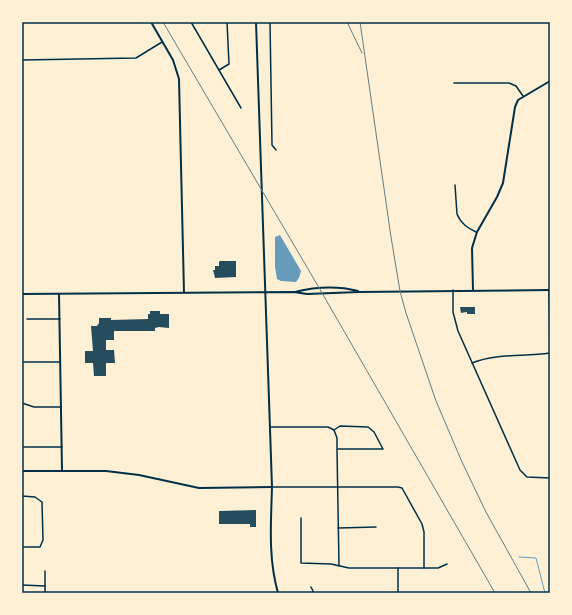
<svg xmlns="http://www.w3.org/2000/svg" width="572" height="615" viewBox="0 0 572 615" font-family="'Asap Condensed',sans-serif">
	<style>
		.water { fill: #669bbc }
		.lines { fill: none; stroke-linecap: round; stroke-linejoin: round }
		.stream { stroke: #669bbc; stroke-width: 1 }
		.building { fill: #264d5e }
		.minor { stroke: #003049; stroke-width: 1.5 }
		.tertiary { stroke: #003049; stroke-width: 2 }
		.secondary { stroke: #003049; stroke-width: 2 }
		.rail { stroke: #657d81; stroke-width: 1 }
		.neatline { fill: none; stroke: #003049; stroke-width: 1.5 }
	</style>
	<rect width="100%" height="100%" fill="#fdf0d5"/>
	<!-- water -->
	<path class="water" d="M280,235L301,271L299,278L296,282L281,281L277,279L275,267V237Z"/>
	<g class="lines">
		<!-- stream -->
		<path class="stream" d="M519,557L536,558L545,593"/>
	</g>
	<!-- building -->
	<g class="building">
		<path d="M220,261H236V277L215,278L213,270H215V266H219V262Z"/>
		<path d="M460,307H475V314H467V312L461,313Z"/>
		<path d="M150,311H160V314H169V328L159,327L155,328V331H114V340H106V350H114L115,363H106V376H94L93,363H85V351H93L91,326H97L99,323V318H111V320L148,319V314H150Z"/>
		<path d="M256,510V527H250V524H219V511Z"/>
	</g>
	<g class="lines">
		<!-- minor -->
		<g class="minor">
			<path d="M191,22L241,108"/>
			<path d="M270,22L272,145L276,150"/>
			<path d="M22,60L136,58L162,42"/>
			<path d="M219,70L229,64L227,22"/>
			<path d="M454,83H509L516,86L523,96"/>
			<path d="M455,185L457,214C461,224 468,228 476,232"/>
			<path d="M453,290V312L458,331L520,470L527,477L550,478"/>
			<path d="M549,290L550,350"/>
			<path d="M27,319H60"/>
			<path d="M22,362H60"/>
			<path d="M472,363C497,353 524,357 550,353"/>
			<path d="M22,403L34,407H61"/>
			<path d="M270,427H328L334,430L337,438V449L339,566"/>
			<path d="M334,430L340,426L368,427L374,432L383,449H338"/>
			<path d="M22,447H62"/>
			<path d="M272,487H398L402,488L422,524L424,532V568"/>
			<path d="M22,496L35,497L42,502L43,540L40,547H22"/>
			<path d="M301,518V563L331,564L349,568H438L447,564"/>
			<path d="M338,528L376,527"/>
			<path d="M22,585L45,586"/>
			<path d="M311,587L314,593"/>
			<path d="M45,593V571"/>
			<path d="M398,593V568"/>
		</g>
		<!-- tertiary -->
		<g class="tertiary">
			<path d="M151,22L173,60L179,79L184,293"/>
			<path d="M473,290L472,248L477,232L497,197L503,183L515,107L518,100L550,81"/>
			<path d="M295,292C315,287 338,286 358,291"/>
			<path d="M22,294L294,292L307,294L359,292L550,290"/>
			<path d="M59,294L62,470"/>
			<path d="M22,471H106L139,475L199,488L272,487"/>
		</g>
		<!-- secondary -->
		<path class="secondary" d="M256,22L272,487C271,523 268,558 278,593"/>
		<!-- rail -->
		<g class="rail">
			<path d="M163,22L318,286L495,593"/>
			<path d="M347,22L362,53"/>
			<path d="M360,22L391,237L400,291L406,313L436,401L462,462L486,512L531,593"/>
		</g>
	</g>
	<!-- border -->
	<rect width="572" height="615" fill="none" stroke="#fdf0d5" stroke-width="46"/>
	<rect x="23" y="23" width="526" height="569" class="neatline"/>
</svg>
